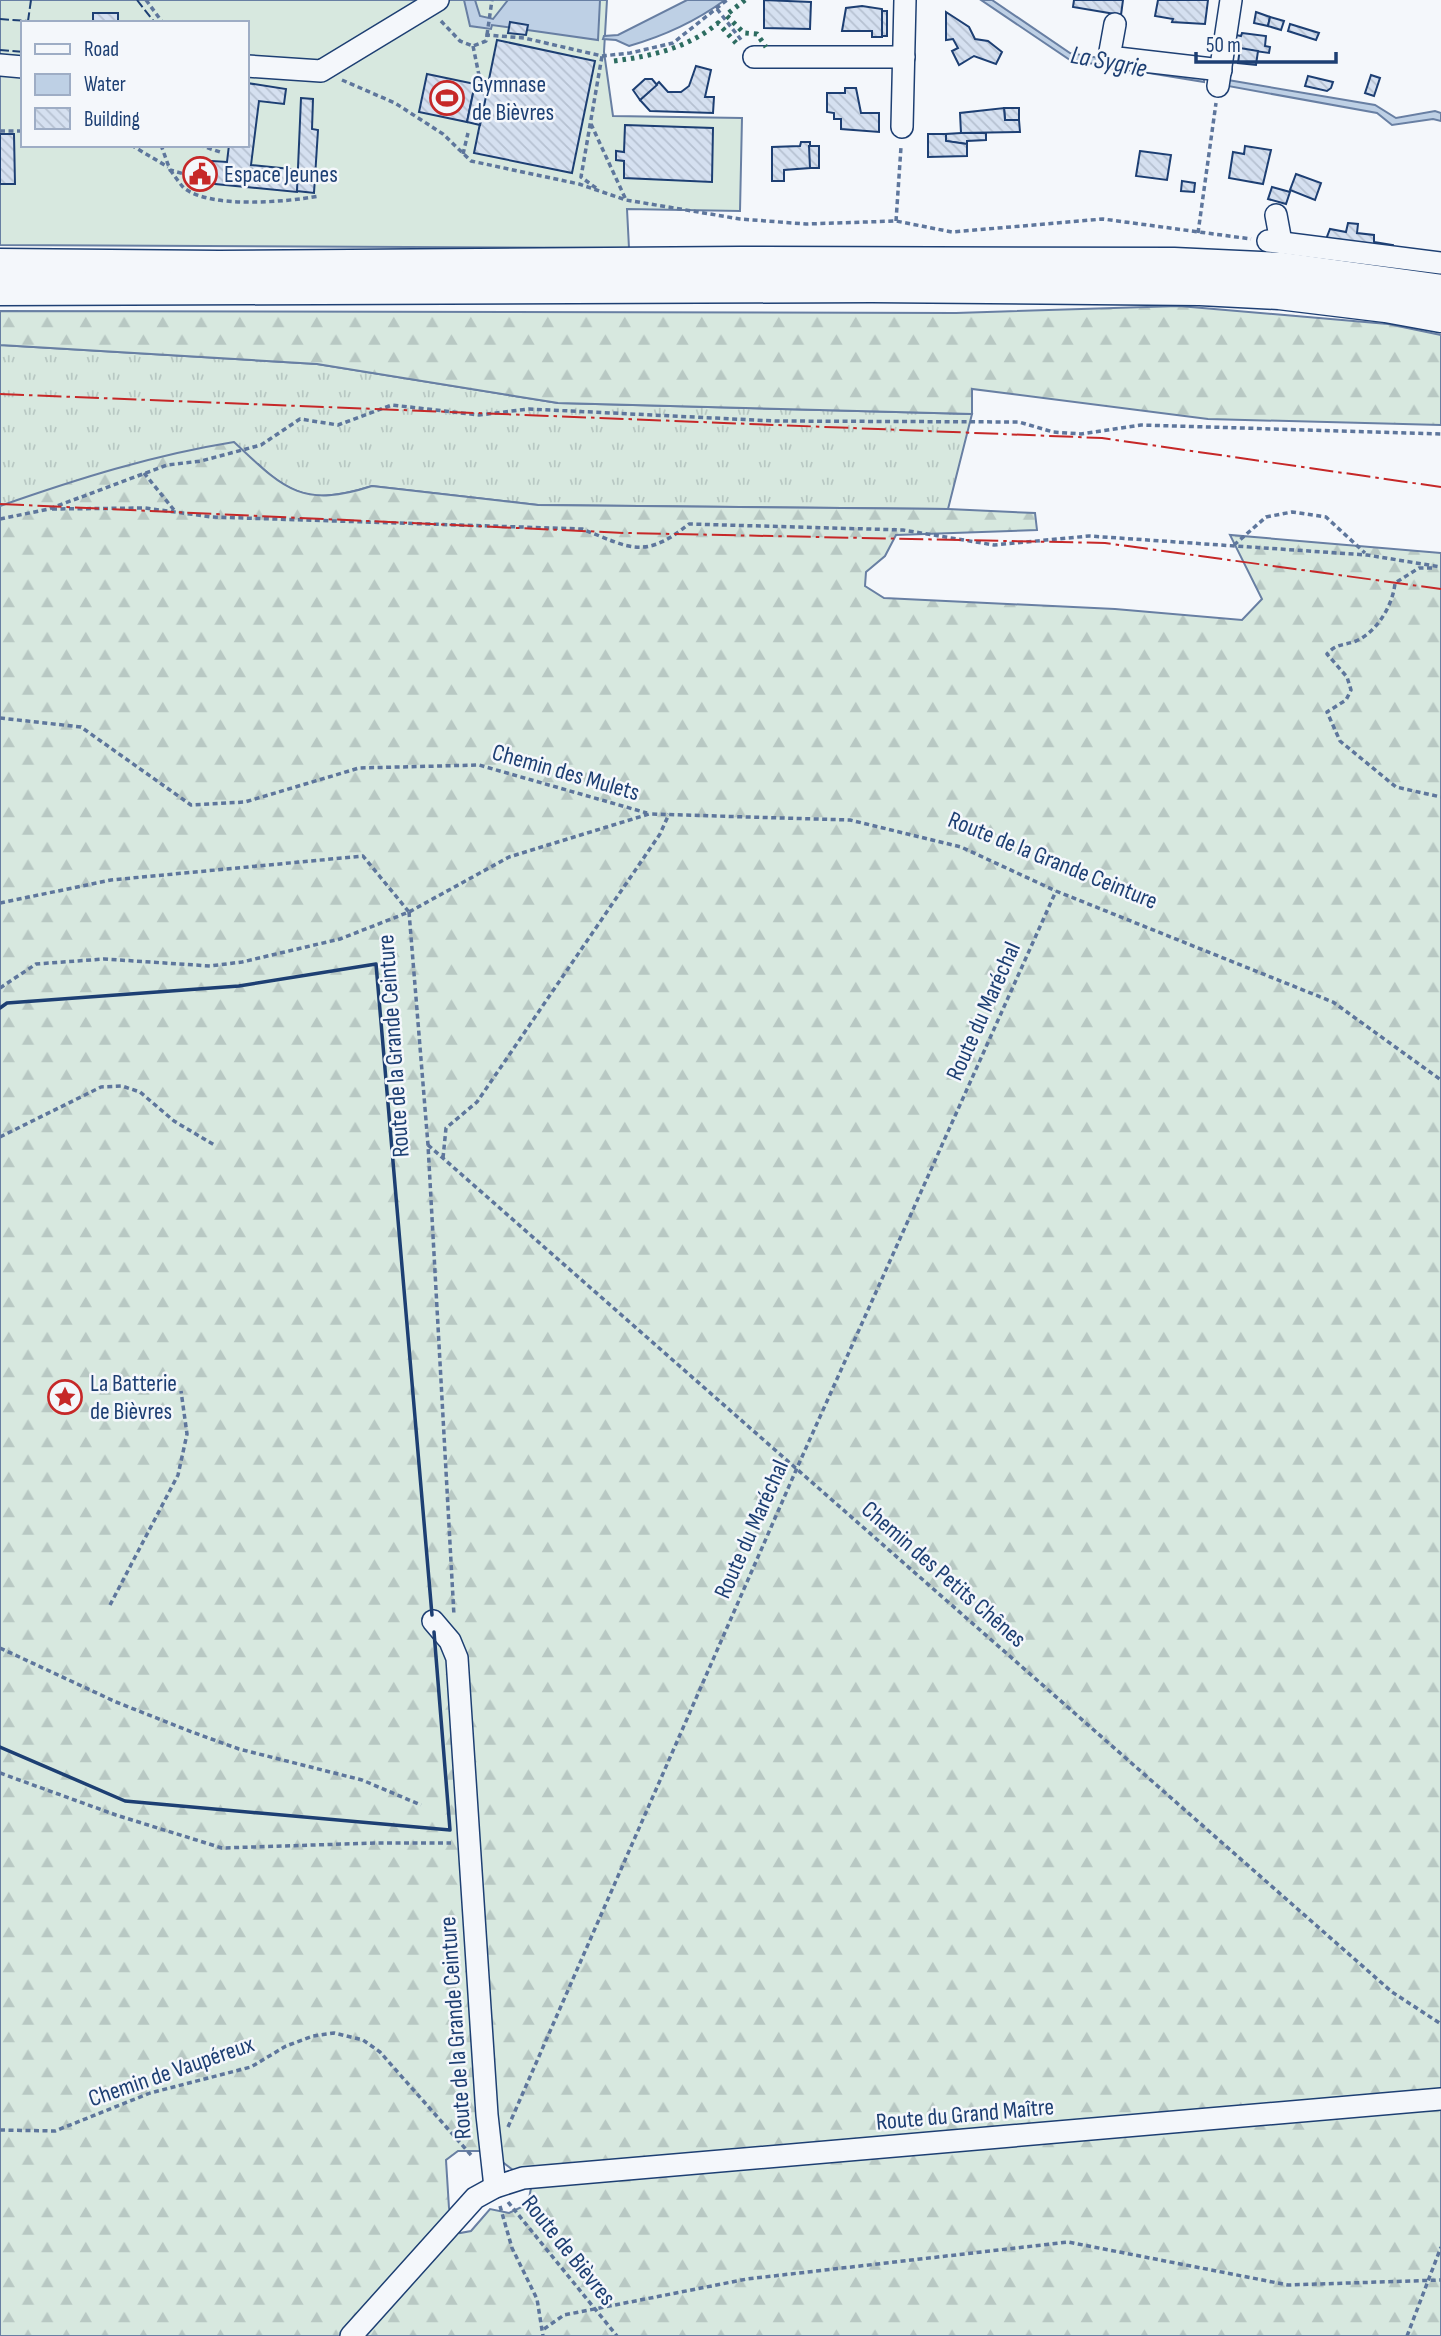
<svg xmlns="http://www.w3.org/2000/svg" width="1441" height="2336" viewBox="0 0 1441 2336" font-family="'Sofia Sans Condensed',sans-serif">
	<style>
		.grass { fill: url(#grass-tufts); stroke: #687fa3; stroke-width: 2 }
		.forest { fill: url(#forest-firs); stroke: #687fa3; stroke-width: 2; fill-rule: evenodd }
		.garden { fill: #d7e8df; stroke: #687fa3; stroke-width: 2; fill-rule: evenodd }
		.water { fill: #bed0e5; stroke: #687fa3; stroke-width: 2 }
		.building { fill: url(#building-back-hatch); stroke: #1d3f73; stroke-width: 2 }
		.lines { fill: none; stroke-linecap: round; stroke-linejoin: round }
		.minor-casing { stroke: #1d3f73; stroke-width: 24 }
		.highway-casing { stroke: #1d3f73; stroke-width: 35 }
		.path { stroke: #5e769c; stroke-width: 3.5; stroke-dasharray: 5 3.5; stroke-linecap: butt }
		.minor { stroke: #f4f7fb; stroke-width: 21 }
		.highway { stroke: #f4f7fb; stroke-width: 32 }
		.hedge { stroke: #2c6c60; stroke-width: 5; stroke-dasharray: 3.5 5; stroke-linecap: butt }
		.fence { stroke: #1d3f73; stroke-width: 2; stroke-dasharray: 9 3.5; stroke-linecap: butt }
		.wall { stroke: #1d3f73; stroke-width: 3.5 }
		.power { stroke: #c62828; stroke-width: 2; stroke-dasharray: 24 5 3.5 5; stroke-linecap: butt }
		.labels { text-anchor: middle; stroke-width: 5; stroke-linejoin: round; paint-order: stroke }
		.poi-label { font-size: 24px; fill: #1d3f73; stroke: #f4f7fb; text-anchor: start }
		.street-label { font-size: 24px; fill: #1d3f73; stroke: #f4f7fb }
		.water-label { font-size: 26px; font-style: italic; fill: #1d3f73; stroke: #f4f7fb }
	</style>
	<defs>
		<pattern id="grass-tufts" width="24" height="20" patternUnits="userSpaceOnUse" patternTransform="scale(1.75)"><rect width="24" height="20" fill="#d7e8df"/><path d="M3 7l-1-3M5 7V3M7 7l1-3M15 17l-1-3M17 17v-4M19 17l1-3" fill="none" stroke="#b8c8c3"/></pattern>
		<pattern id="forest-firs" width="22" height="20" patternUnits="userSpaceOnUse" patternTransform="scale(1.75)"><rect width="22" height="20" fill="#d7e8df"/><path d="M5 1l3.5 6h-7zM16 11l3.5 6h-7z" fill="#b8c8c3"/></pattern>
		<pattern id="building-back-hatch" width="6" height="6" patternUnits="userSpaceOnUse" patternTransform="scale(1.75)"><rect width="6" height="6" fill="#d5e0f0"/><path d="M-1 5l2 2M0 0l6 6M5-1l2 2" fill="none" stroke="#b6c1d1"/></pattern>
	</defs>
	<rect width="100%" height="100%" fill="#f4f7fb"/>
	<!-- grass -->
	<path class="grass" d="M0,345L317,364L558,403L972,414L948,509L538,505L372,486C322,502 296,501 258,464L0,506Z"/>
	<!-- forest -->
	<g class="forest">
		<path d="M1179,306L1388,324L1441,335V425L1208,419L972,389V414L558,403L317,364L0,345V311L956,313Z"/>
		<path d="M234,442C283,488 301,509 372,486L538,505L948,509L1035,513L1037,530L896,535L885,556L866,572L865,586L884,598L1115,609L1242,620L1262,599L1230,535L1441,553V2336H0V506C77,479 153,455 234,442ZM458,2151H488L526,2180L531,2188L528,2204L509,2213L490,2209L471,2231L460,2233L449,2208L446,2160Z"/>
	</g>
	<!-- garden -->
	<path class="garden" d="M0,0H607L604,52L613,116L742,118L740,211L627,209L629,248L0,245ZM23,23H247V145H23Z"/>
	<!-- water -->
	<g class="water">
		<path d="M464,0H475L480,16L493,19L508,0H600L598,40L492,25L491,29L470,26Z"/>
		<path d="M687,0H725C695,22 664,36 629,46L616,40L603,39L604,36L618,35Z"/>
		<path d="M981,0H992L1070,53L1204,76V82L1070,60Z"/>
		<path d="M1228,80L1375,105L1396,118L1435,111L1441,113V121L1433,119L1392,125L1377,113L1228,86Z"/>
	</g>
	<!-- building -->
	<g class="building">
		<path d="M764,0L811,2L810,29L764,28Z"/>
		<path d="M1074,0H1123L1121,15L1073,7Z"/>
		<path d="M1158,0H1208L1205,24L1172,22L1173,19L1155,16Z"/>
		<path d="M862,6L882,9V37H872V31H842L846,8Z"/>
		<rect x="882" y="11" width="5" height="25"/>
		<path d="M946,12L969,27L975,39L988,41L1002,52L996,64L974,56L959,65L952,51L958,48L953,39L946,40Z"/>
		<path d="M1256,12L1270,17L1268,26L1254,23Z"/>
		<rect x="93" y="13" width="25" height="10"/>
		<path d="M1270,17L1284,21L1281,30L1268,26Z"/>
		<path d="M510,22L528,25L526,35L508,33Z"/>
		<path d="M1290,24L1319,33L1316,40L1288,31Z"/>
		<path d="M1242,33L1266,36L1265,46L1270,47L1269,53L1233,48L1236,35L1241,36Z"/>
		<path d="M497,40L595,61L572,173L474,153Z"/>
		<path d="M1240,48L1258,51L1256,65L1238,63Z"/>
		<path d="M696,66L711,70L705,97H714L713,113L650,111L640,100L659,82L668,92H681L689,86Z"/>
		<path d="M427,74L475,84L467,122L419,112Z"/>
		<path d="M1371,75L1380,78L1374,96L1365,93Z"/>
		<path d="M1308,76L1333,82L1331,88L1327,91L1305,86Z"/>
		<path d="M645,79H652L657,85L640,100L633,90Z"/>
		<path d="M247,83L286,89L284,104L259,101L251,165L300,170L297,192L195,182L197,160L227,162L229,145H247Z"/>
		<path d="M475,84L488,87L480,125L467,122Z"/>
		<path d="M845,88H856L861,113H879V132L841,129V119H834V113L827,112V93H845Z"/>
		<path d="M301,98L313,99L312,129L318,130L314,193L297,191Z"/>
		<path d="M1004,108H1019V120H1005Z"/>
		<path d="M1004,108L1005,120H1019L1020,132L961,133L960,113Z"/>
		<path d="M625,125L713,128L712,182L624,178V161L616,160V151L624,152Z"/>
		<path d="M961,133H986V140L967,141V144L946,141V134Z"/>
		<path d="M0,134H14L15,184H0Z"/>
		<path d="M928,134H946V141L967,144V156L928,157Z"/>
		<path d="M801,142H810V168L784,170V181H772V147L800,146Z"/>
		<path d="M809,146H819V168H810Z"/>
		<path d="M1245,146L1271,150L1263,184L1229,178L1233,152L1244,154Z"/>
		<path d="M1140,151L1171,155L1167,180L1136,176Z"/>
		<path d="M1296,174L1321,183L1315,200L1290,190Z"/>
		<path d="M1182,181L1195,183L1194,192L1181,191Z"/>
		<path d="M1272,187L1290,192L1286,204L1268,199Z"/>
		<path d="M1348,223L1358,224L1357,233L1374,235V242L1393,245V250L1325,242L1330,229L1346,232Z"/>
	</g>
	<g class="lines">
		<!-- minor casing -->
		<g class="minor-casing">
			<g id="minor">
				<path d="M1115,24L1109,57L1221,70"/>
				<path d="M754,57H904"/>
				<path d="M0,65L23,67"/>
				<path d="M247,66L321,71L438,0"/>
				<path d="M1218,86L1231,0"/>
				<path d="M902,127L905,0"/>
				<path d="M1276,215L1281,242"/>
				<path d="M1268,241L1441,263"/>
				<path d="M433,1621L450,1641L457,1658L487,2115L495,2187"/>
				<path d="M351,2336L475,2198L495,2187L523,2178L1441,2099"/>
			</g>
		</g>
		<!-- highway casing -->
		<g class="highway-casing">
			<g id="highway">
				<path d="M0,265L219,267L740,263L1174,264L1283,269L1441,291"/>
				<path d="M0,289L872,286L1200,289L1279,293L1386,306L1441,316"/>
			</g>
		</g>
		<!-- path -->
		<g class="path">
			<path d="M146,0L163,23"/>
			<path d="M717,9L742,41"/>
			<path d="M441,21L460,41L473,46L486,41L487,35L524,38L602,56L630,53L673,43L727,0"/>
			<path d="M487,35L492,0"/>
			<path d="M473,46L481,85"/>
			<path d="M342,80L395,103L443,134L471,161L579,184L626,200L740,219L806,224L896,221L952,232L1103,219L1251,239"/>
			<path d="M591,124L626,200"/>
			<path d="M0,131H23"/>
			<path d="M131,145L168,167"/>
			<path d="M161,145L170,170L188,175"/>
			<path d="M199,145L220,152"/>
			<path d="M463,154L468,133"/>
			<path d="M170,170C175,176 179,183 184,188C211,209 286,202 319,196"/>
			<path d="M596,188L581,177L602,56"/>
			<path d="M896,221L901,147"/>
			<path d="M1198,233L1216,103"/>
			<path d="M144,473L174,510"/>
			<path d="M52,509L145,508L212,517L582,529C631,548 644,560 689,524L903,530L994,545L1089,536L1367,555L1441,567"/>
			<path d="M0,519L49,509L167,465L201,461L261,445L300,419L338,425L392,405L479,415L529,409L775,421L1019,422L1053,432L1081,434L1141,425L1441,434"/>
			<path d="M1234,545L1266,517L1292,512L1326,517L1365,553"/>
			<path d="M1432,568H1419L1395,583C1393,605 1377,632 1356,641C1343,646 1337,643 1327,654L1347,677L1351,690L1346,700L1327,712L1340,741L1396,787L1441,797"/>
			<path d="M0,718L81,727L191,805L245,802L359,768L479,765L647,813"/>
			<path d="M0,903L111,880L363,856L409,912"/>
			<path d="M409,912L428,1145L454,1616"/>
			<path d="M0,988L36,964L104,959L210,966L242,962L340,939L409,912L509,857L649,814L850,820L961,847L1056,891L1333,1002L1441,1080"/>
			<path d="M0,1137L101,1087L122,1086L140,1092L174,1121L216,1146"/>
			<path d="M428,1145L1392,1992L1441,2024"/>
			<path d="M443,1158L446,1128L477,1102L660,834L669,814"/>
			<path d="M130,1383L146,1392"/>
			<path d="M110,1605L178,1475L187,1434L181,1391"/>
			<path d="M0,1648L116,1702L192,1732L239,1749L362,1780L421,1805"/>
			<path d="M0,1773L116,1815L222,1848L375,1843H451"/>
			<path d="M508,2127L797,1468L1056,891"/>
			<path d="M0,2130L55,2131L150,2093L251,2067L286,2046L313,2036L334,2033L363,2040L380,2052L471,2155"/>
			<path d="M508,2202L617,2336"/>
			<path d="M500,2206L512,2248L537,2299L543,2336"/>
			<path d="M544,2329L564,2315L747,2279L1068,2242L1288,2285L1441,2280"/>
			<path d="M1407,2336L1441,2247"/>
		</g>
		<!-- minor -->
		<use href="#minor" class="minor"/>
		<!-- highway -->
		<use href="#highway" class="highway"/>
		<!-- hedge -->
		<g class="hedge">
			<path d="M745,0L726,15L744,33L757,34L766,47"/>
			<path d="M614,61C652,56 688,48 718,23L736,43"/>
		</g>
		<!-- fence -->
		<g class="fence">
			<path d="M31,0L28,21L54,23"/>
			<path d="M137,0L155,23"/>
			<path d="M0,19L28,21"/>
			<path d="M0,50L23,52"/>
		</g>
		<!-- wall -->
		<g class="wall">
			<path d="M0,1008L7,1003L239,986L376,964L432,1615"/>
			<path d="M0,1747L125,1801L450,1830L434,1632"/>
		</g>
		<!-- power -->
		<g class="power">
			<path d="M0,394L1102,438L1441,487"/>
			<path d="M0,504L626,533L1105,543L1441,589"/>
		</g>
	</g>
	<!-- icons -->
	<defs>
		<g id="stadium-ring" transform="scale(1.75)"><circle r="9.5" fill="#f4f7fb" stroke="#c62828" stroke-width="1.5"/><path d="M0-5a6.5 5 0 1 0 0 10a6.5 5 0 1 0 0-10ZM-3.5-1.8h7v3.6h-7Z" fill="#c62828"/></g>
		<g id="civic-ring" transform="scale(1.75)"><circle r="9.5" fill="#f4f7fb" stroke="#c62828" stroke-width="1.5"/><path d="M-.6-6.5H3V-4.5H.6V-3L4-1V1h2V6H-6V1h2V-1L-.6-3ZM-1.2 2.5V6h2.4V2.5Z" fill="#c62828"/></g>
		<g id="sight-ring" transform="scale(1.75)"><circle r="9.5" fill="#f4f7fb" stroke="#c62828" stroke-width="1.5"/><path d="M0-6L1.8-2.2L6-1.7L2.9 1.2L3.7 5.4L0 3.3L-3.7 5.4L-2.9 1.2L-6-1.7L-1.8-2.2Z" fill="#c62828"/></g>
	</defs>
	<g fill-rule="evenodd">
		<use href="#stadium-ring" x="447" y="98"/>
		<use href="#civic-ring" x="200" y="174"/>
		<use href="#sight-ring" x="65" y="1397"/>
	</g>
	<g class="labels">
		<!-- poi labels -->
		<g class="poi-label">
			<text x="472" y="92">Gymnase<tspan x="472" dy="28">de Bièvres</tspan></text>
			<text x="224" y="182">Espace Jeunes</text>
			<text x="90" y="1391">La Batterie<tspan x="90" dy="28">de Bièvres</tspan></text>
		</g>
		<!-- street labels -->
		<g class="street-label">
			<text transform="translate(566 772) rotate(16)" y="8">Chemin des Mulets</text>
			<text transform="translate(1053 860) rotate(22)" y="8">Route de la Grande Ceinture</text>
			<text transform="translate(983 1011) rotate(-66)" y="8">Route du Maréchal</text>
			<text transform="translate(393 1046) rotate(-94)" y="8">Route de la Grande Ceinture</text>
			<text transform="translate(751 1529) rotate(-66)" y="8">Route du Maréchal</text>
			<text transform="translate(944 1574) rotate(41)" y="8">Chemin des Petits Chênes</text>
			<text transform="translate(455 2028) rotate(-94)" y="8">Route de la Grande Ceinture</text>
			<text transform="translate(171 2071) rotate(-19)" y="8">Chemin de Vaupéreux</text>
			<text transform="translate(965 2114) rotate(-5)" y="8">Route du Grand Maître</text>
			<text transform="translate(569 2250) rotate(51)" y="8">Route de Bièvres</text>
		</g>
		<!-- water labels -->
		<g class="water-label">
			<text transform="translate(1109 61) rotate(11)" y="9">La Sygrie</text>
		</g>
	</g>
	<!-- legend -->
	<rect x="21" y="21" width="228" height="126" fill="#f4f7fb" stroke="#9eadc5" stroke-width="2"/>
	<rect x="35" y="44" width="35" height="10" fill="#f4f7fb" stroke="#9eadc5" stroke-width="2"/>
	<text x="84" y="56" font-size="21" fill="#1d3f73">Road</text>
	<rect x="35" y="74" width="35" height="21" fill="#bed0e5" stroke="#9eadc5" stroke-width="2"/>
	<text x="84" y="91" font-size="21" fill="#1d3f73">Water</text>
	<rect x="35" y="108" width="35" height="21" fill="url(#building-back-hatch)" stroke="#9eadc5" stroke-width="2"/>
	<text x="84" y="126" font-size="21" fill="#1d3f73">Building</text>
	<!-- scale -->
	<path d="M1196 52v10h140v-10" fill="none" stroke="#1d3f73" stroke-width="3.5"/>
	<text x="1206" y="52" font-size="21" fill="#1d3f73" stroke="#f4f7fb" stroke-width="5" paint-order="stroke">50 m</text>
</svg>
